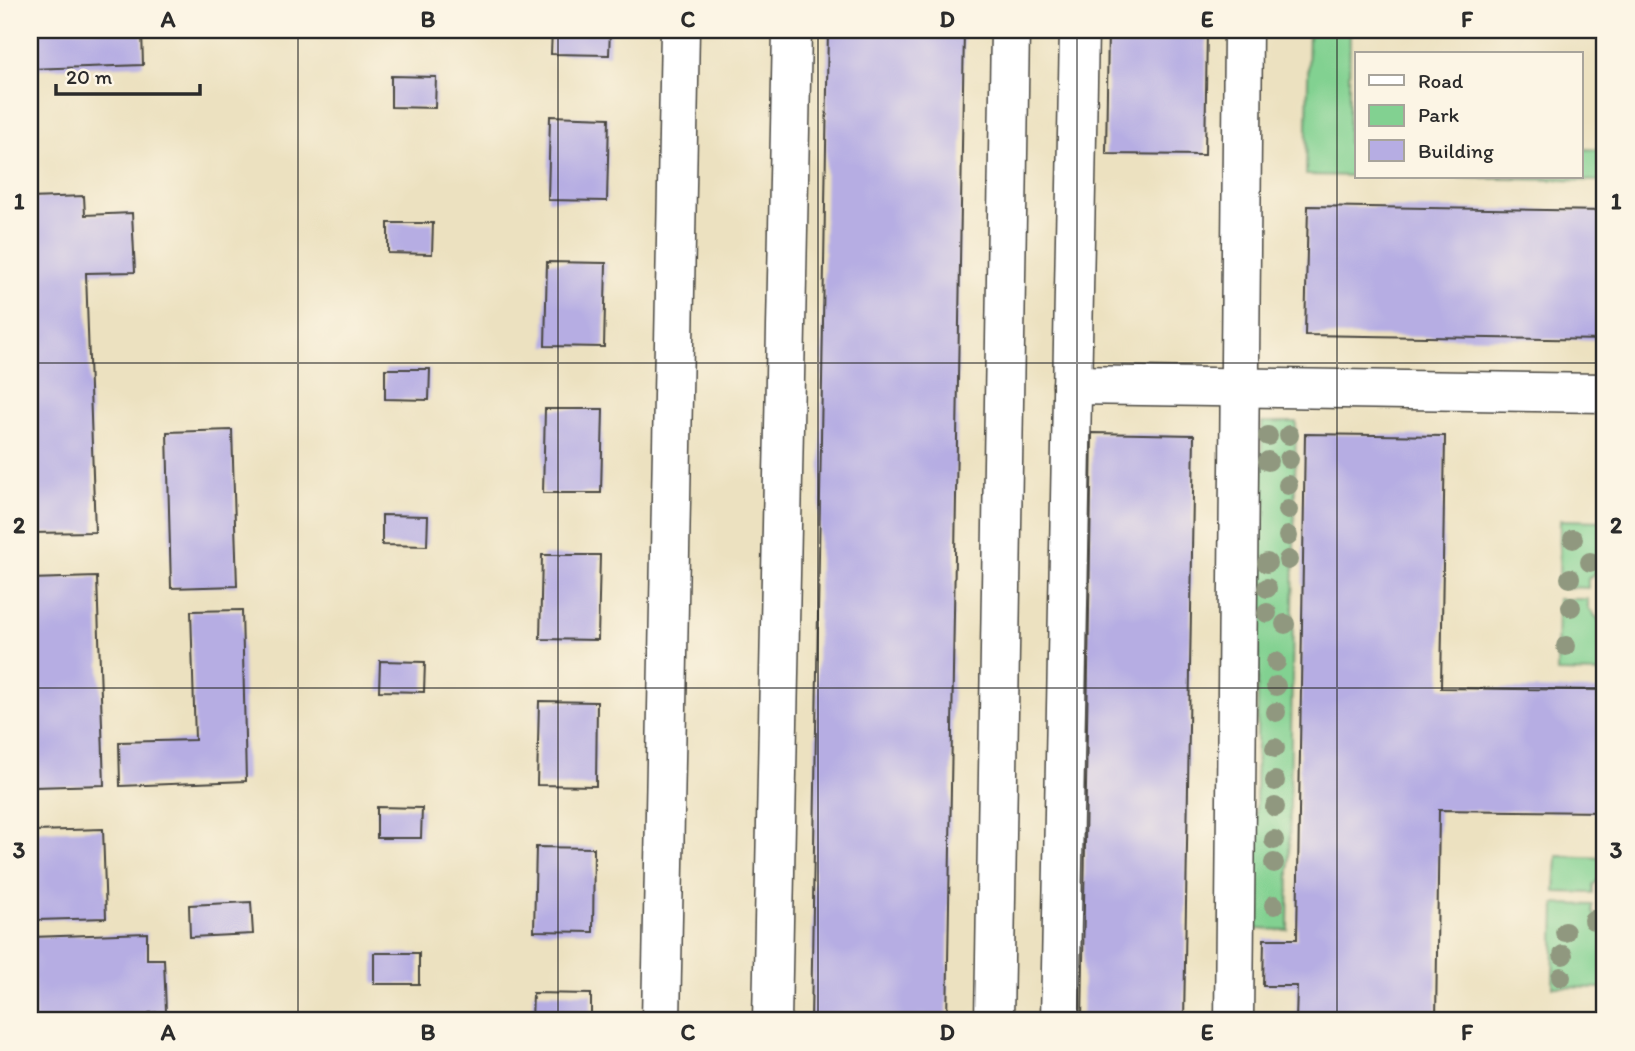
<svg xmlns="http://www.w3.org/2000/svg" width="1635" height="1051" viewBox="0 0 1635 1051" font-family="Itim,sans-serif">
	<style>
		.green { fill: #82d191; stroke: #567e5e; stroke-width: 2 }
		.building { fill: #b6ade3 }
		.lines { fill: none; stroke-linecap: round; stroke-linejoin: round }
		.minor-casing { stroke: #484641; stroke-width: 41 }
		.minor { stroke: #fff; stroke-width: 38 }
		.tree { fill: #90987f }
		.grid { fill: none; stroke: #2b2b2b; stroke-width: 2; stroke-opacity: 0.55 }
		.neatline { fill: none; stroke: #2b2b2b; stroke-width: 2.5 }
		.grid-label { font-size: 23px; text-anchor: middle; font-weight: bold; fill: #2b2b2b }
	</style>
	<rect width="100%" height="100%" fill="#fcf5e5"/>
	<filter id="ink" filterUnits="userSpaceOnUse"><feTurbulence type="fractalNoise" baseFrequency=".0143" numOctaves="2"/><feDisplacementMap in="SourceGraphic" scale="14" xChannelSelector="R" yChannelSelector="G"/><feConvolveMatrix kernelMatrix="1 2 1 2 8 2 1 2 1" color-interpolation-filters="sRGB"/></filter>
	<filter id="wash" filterUnits="userSpaceOnUse"><feTurbulence type="fractalNoise" baseFrequency=".00686" numOctaves="4" result="noise"/><feDisplacementMap in="SourceGraphic" scale="28" xChannelSelector="R" yChannelSelector="G"/><feGaussianBlur stdDeviation="1.57" result="paint"/><feColorMatrix in="noise" values="0 0 0 0 0 0 0 0 0 0 0 0 0 0 0 0 0 1.4 0 .05"/><feComposite in="paint" operator="in"/></filter>
	<g filter="url(#wash)">
		<rect width="100%" height="100%" fill="#ece1c0"/>
		<!-- green -->
		<g class="green">
			<path d="M1309,30H1350L1348,144L1357,145V176L1306,175Z"/>
			<path d="M1581,149L1605,150V181L1413,177H1581Z"/>
			<path d="M1262,422H1296L1288,930L1254,929Z"/>
			<path d="M1560,520L1605,521V564L1588,579V588L1559,587Z"/>
			<path d="M1558,599H1588V608L1605,627V673L1557,672Z"/>
			<path d="M1557,856L1605,858V874L1593,885V893L1555,892Z"/>
			<path d="M1555,904L1593,905V913L1605,926V988L1553,987Z"/>
		</g>
		<g id="blocks">
			<!-- building -->
			<g class="building">
				<path d="M30,30H142L143,65L30,69Z"/>
				<path d="M552,30H610L609,55L551,54Z"/>
				<path d="M828,30H964L947,1021H811Z"/>
				<path d="M1108,30H1207L1205,155L1106,154Z"/>
				<path d="M391,76L436,77L435,108L391,107Z"/>
				<path d="M550,116L609,118L607,201L548,200Z"/>
				<path d="M84,196L85,215L132,213L135,272L86,273L95,532L30,533V198Z"/>
				<path d="M1308,206L1605,211V340L1305,335Z"/>
				<path d="M388,223H433L432,254L388,253Z"/>
				<path d="M547,262L606,263L604,347L545,346Z"/>
				<path d="M385,369H430L429,400L385,399Z"/>
				<path d="M545,409H603L601,493H543Z"/>
				<path d="M232,430L237,586L171,588L167,432Z"/>
				<path d="M1092,433L1194,435L1184,1021H1082Z"/>
				<path d="M1305,434L1445,436L1441,688L1605,690V812L1439,810L1436,1021H1296L1297,986H1263L1264,939H1297Z"/>
				<path d="M382,515L428,516L427,546L382,545Z"/>
				<path d="M542,555H600L598,640L540,639Z"/>
				<path d="M97,577L104,785L34,787L30,579Z"/>
				<path d="M242,610L246,781L120,786L119,742L195,740L191,611Z"/>
				<path d="M380,661L425,662L424,692L379,691Z"/>
				<path d="M539,701L597,702L596,786L537,785Z"/>
				<path d="M377,807L422,808L421,838H377Z"/>
				<path d="M103,829L106,918L37,920L35,831Z"/>
				<path d="M536,847L594,848L593,932L534,931Z"/>
				<path d="M251,902L253,934L190,937L189,905Z"/>
				<path d="M147,933V959H164L166,1012L149,1013V1021H35L32,937Z"/>
				<rect x="374" y="953" width="45" height="31"/>
				<path d="M533,993L591,994V1021H532Z"/>
			</g>
		</g>
	</g>
	<g filter="url(#ink)">
		<use href="#blocks" fill-opacity="0" stroke="#484641" stroke-width="2"/>
		<g class="lines">
			<!-- minor casing -->
			<g class="minor-casing">
				<g id="minor">
					<path d="M1072,385L1605,393"/>
					<path d="M661,1021L680,30"/>
					<path d="M772,1021L792,30"/>
					<path d="M994,1021L1010,30"/>
					<path d="M1060,1021L1079,30"/>
					<path d="M1234,1021L1243,30"/>
				</g>
			</g>
			<!-- minor -->
			<use href="#minor" class="minor"/>
		</g>
		<!-- trees -->
		<g class="tree">
			<circle cx="1289" cy="435" r="10"/>
			<circle cx="1268" cy="436" r="10"/>
			<circle cx="1289" cy="459" r="10"/>
			<circle cx="1268" cy="461" r="10"/>
			<circle cx="1288" cy="485" r="10"/>
			<circle cx="1288" cy="510" r="10"/>
			<circle cx="1288" cy="536" r="10"/>
			<circle cx="1573" cy="539" r="10"/>
			<circle cx="1288" cy="560" r="10"/>
			<circle cx="1590" cy="562" r="10"/>
			<circle cx="1267" cy="563" r="10"/>
			<circle cx="1570" cy="578" r="10"/>
			<circle cx="1267" cy="588" r="10"/>
			<circle cx="1571" cy="607" r="10"/>
			<circle cx="1267" cy="613" r="10"/>
			<circle cx="1285" cy="624" r="10"/>
			<circle cx="1566" cy="646" r="10"/>
			<circle cx="1276" cy="662" r="10"/>
			<circle cx="1276" cy="686" r="10"/>
			<circle cx="1276" cy="712" r="10"/>
			<circle cx="1275" cy="748" r="10"/>
			<circle cx="1275" cy="781" r="10"/>
			<circle cx="1275" cy="807" r="10"/>
			<circle cx="1274" cy="840" r="10"/>
			<circle cx="1274" cy="863" r="10"/>
			<circle cx="1274" cy="905" r="10"/>
			<circle cx="1593" cy="920" r="10"/>
			<circle cx="1565" cy="932" r="10"/>
			<circle cx="1563" cy="955" r="10"/>
			<circle cx="1561" cy="977" r="10"/>
		</g>
	</g>
	<!-- grid -->
	<path class="grid" d="M298,30V1021M558,30V1021M818,30V1021M1077,30V1021M1337,30V1021M30,363H1605M30,688H1605"/>
	<!-- margin -->
	<rect width="1635" height="1051" fill="none" stroke="#fcf5e5" stroke-width="77"/>
	<!-- legend -->
	<rect x="1355" y="52" width="228" height="126" fill="#fcf5e5" stroke="#a8a49b" stroke-width="2"/>
	<rect x="1369" y="75" width="35" height="10" fill="#ffffff" stroke="#a8a49b" stroke-width="2"/>
	<text x="1418" y="88" font-size="21" fill="#2b2b2b">Road</text>
	<rect x="1369" y="105" width="35" height="21" fill="#82d191" stroke="#a8a49b" stroke-width="2"/>
	<text x="1418" y="122" font-size="21" fill="#2b2b2b">Park</text>
	<rect x="1369" y="140" width="35" height="21" fill="#b6ade3" stroke="#a8a49b" stroke-width="2"/>
	<text x="1418" y="158" font-size="21" fill="#2b2b2b">Building</text>
	<!-- scale -->
	<path d="M56 84v10h144v-10" fill="none" stroke="#2b2b2b" stroke-width="3.5"/>
	<text x="66" y="84" font-size="21" fill="#2b2b2b" stroke="#fcf5e5" stroke-width="5" paint-order="stroke">20 m</text>
	<rect x="38" y="38" width="1558" height="974" class="neatline"/>
	<g class="grid-label">
		<text x="168" y="27">A</text>
		<text x="428" y="27">B</text>
		<text x="688" y="27">C</text>
		<text x="947" y="27">D</text>
		<text x="1207" y="27">E</text>
		<text x="1467" y="27">F</text>
		<text x="19" y="209">1</text>
		<text x="1616" y="209">1</text>
		<text x="19" y="533">2</text>
		<text x="1616" y="533">2</text>
		<text x="19" y="858">3</text>
		<text x="1616" y="858">3</text>
		<text x="168" y="1040">A</text>
		<text x="428" y="1040">B</text>
		<text x="688" y="1040">C</text>
		<text x="947" y="1040">D</text>
		<text x="1207" y="1040">E</text>
		<text x="1467" y="1040">F</text>
	</g>
</svg>
